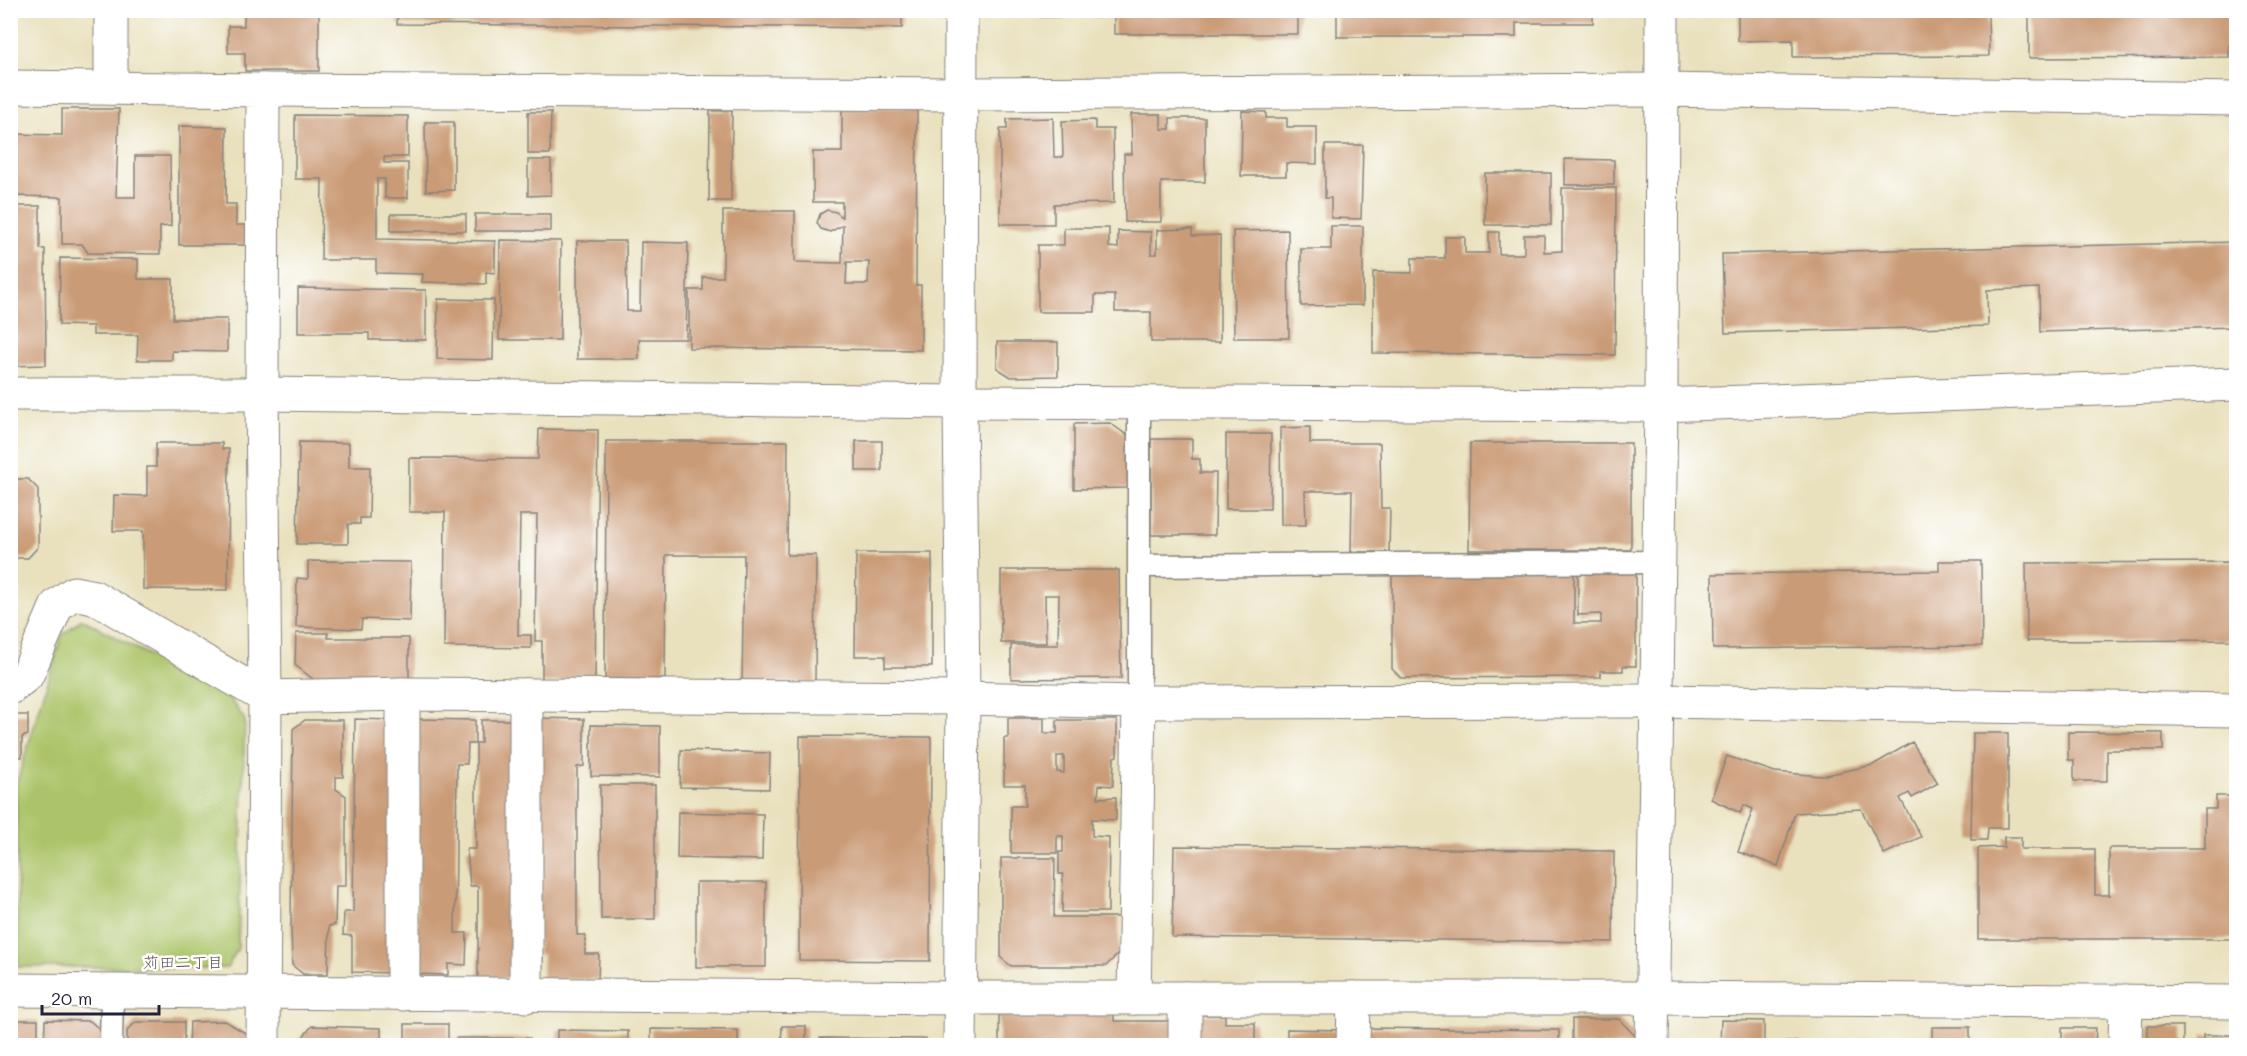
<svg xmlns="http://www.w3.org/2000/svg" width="2247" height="1056" viewBox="0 0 2247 1056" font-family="Mali,'Klee One',sans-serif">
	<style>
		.green { fill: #acc469; stroke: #677352; stroke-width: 1.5 }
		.building { fill: #ca9b77; fill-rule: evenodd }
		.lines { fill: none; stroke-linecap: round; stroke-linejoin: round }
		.service-casing { stroke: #86827c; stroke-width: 25 }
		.minor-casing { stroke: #86827c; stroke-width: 35 }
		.tertiary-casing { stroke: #86827c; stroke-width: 35 }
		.service { stroke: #fff; stroke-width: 22 }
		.minor { stroke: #fff; stroke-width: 33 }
		.tertiary { stroke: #fff; stroke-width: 33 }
		.labels { text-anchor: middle; stroke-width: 5; stroke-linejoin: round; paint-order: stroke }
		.neighbourhood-label { font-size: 16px; fill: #5d4c50; stroke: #fff }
	</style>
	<rect width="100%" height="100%" fill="#fff"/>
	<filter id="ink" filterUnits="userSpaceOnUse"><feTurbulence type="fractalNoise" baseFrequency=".0167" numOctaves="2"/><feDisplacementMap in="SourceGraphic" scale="12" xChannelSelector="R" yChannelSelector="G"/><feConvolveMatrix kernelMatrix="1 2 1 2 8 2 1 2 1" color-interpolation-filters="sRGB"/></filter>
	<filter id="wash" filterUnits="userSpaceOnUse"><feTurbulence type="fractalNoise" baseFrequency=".008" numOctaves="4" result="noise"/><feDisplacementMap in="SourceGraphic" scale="24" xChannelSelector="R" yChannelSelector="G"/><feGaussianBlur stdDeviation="1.35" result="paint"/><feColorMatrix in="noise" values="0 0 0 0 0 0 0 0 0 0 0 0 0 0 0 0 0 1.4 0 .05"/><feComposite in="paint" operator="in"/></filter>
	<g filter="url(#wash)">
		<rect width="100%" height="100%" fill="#e9e1be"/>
		<!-- green -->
		<path class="green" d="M82,619L230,699L245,720L238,948L227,968L18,967L16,785L62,635Z"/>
		<g id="blocks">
			<!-- building -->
			<g class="building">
				<path d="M244,10H319V71H245V53H228V26H244Z"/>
				<path d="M398,10H902V28L397,24Z"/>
				<path d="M1040,10H1298V34H1114V17H1040Z"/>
				<path d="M1337,10H1593V23H1516V37H1337Z"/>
				<path d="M1738,10H2236V45H2229V57L2029,58V13H1988L1989,56L1793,57V40L1738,41Z"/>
				<path d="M842,107L917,108L916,285H921V350L689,348V290H703V277H723V211H795V262L842,263L843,225L830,232L821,229L817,223L820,214L827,210L836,212L842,217V202H813V152H842ZM847,262H869L868,284H846Z"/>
				<path d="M62,109H119L116,197H135V156H170L171,226L160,227V254L88,253L82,244H62V197L10,196V134L62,135Z"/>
				<path d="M710,111H732L731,201H709Z"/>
				<path d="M1242,111L1266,112V118H1287V127H1317V164L1286,163V176H1241Z"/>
				<path d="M528,112H551L550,154H528Z"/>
				<path d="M1131,114H1161V129H1170V118H1205V182H1161V222H1125L1124,154H1132Z"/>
				<path d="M295,115L408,116V157H384V163H408V198H385V179H377V239L495,241V273L486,272V284L422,282L423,274L376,273V260H321L322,179H295Z"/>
				<path d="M1053,118L1054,157H1063L1062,121L1095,120V129H1113L1114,203L1054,204V224H1000V129H1007V119Z"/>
				<path d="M425,122H454V190L426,191Z"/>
				<path d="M179,126L227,127L226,204H236V225H246V245H179Z"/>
				<path d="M1325,145H1363L1361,219L1331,218V198H1325Z"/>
				<path d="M1565,159L1614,160V185H1565Z"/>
				<path d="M528,160H551V195L528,196Z"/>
				<rect x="1485" y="173" width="66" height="52"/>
				<path d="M1562,188H1616L1615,355L1373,353V272L1412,273V258H1445V237H1465V253H1489V232H1499V254H1524V235H1544V252L1562,251Z"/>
				<path d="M10,206H40V249H45L46,365L10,366Z"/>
				<rect x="391" y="214" width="75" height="17"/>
				<rect x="475" y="214" width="76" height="17"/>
				<path d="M1331,226H1363V305L1301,306V249H1331Z"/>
				<path d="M1064,228H1109V247L1118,248V231L1151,232V254H1157V230L1192,229V236L1220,235V342H1151V312H1115V295H1095V312H1038V245H1064Z"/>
				<path d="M1288,230L1289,338H1234L1233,231Z"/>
				<path d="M500,240L561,241L560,340H499Z"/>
				<path d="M577,241H626L627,311H640L641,242L688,243L686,339H639V359H577Z"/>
				<path d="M2236,242V327L2040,332L2039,288L1987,290L1988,326L1725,333L1722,254Z"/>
				<path d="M60,258L138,259V279H173V319H227V352L172,351V360H137L138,335H93V326L59,325Z"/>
				<path d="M298,288L426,290V340H369V333H298Z"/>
				<path d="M438,299L494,300L493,360L437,359Z"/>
				<path d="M997,342H1058V376L1011,377L997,368Z"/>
				<path d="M1110,423L1128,436V488L1074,489V424Z"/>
				<path d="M1310,427V443H1380L1381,508H1390L1389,552H1351L1352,491H1305L1306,525H1281L1280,428Z"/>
				<path d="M539,429L598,430L595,682H542V641H535L537,515H520L518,635H531V648L444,647L445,512H409V458L538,459Z"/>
				<path d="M1226,434H1271L1270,509H1226Z"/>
				<path d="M1151,439H1192V459H1200V473H1216L1215,535H1151Z"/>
				<path d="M606,441H788L787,555H816L815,683L742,682L744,555H666L665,679H605Z"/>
				<rect x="856" y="441" width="26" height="30"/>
				<path d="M299,442L349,443V467H370L369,518H360V524H348V544H297Z"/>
				<path d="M156,443H222V449H229L228,590L143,589V531H113L114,495L147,496V467H156Z"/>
				<path d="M1470,443H1631V550H1469Z"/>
				<path d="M10,479H28L38,489V547L28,558H10Z"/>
				<path d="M856,553H932V667H885V656H855Z"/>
				<path d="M308,561L411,562L410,621L362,619L361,629L296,627L297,578L308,579Z"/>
				<path d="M1939,561H1981L1982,646L1713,649L1712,574L1939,571Z"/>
				<path d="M2236,562V640L2027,641L2026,563Z"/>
				<path d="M1392,567L1574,569V623H1601V614L1578,615V570H1636V666H1623V671H1600L1601,677L1401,678L1392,669Z"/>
				<path d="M1001,570H1119L1121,678L1011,679V645H1058L1059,595H1045L1046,643H1001Z"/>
				<path d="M296,633H328V638H409V683L317,682L295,665Z"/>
				<path d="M10,715H28V735L22,737V757H14V784H10Z"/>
				<path d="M535,718L584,719V766L577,767V935H585V954H599L598,979H542L543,954L538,955Z"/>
				<path d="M1008,718H1044V733H1057V720H1117V756L1114,757L1113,786L1099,785L1098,798L1116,797V820L1092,819V836L1109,837L1108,912H1062L1063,874H1059V852H1063V836H1057V853H1011V806H1025V785H1004V738H1008ZM1057,756H1064V773L1057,772Z"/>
				<path d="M355,719L394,720L393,973L352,972V936L343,935L344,912H353Z"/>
				<path d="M417,719L475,720V744H468L467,764H457L455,933H467L466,965L448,964V975L417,974Z"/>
				<path d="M305,720H343V777H336V789L346,796V886H336L335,925L329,926L328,974H303L292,965L291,925L293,729Z"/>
				<path d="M481,720H517V978H478V886H470L467,849H476V743H481Z"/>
				<path d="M591,725L660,726V777L591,776Z"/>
				<path d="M2068,732L2163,733V750H2107V781H2074V760H2068Z"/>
				<path d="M1973,733H2008V828H1988L1987,840H1971Z"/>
				<path d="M800,736L931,737L930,961L799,960Z"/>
				<path d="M1912,742L1938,783L1912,798L1909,793L1900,798L1921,837L1884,854L1861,809L1795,813L1778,866L1738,852L1753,809L1744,805L1740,813L1711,799L1727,756L1775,772L1822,776L1873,765Z"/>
				<path d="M681,750L770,753L769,789L680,787Z"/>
				<path d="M600,785H655V919H601Z"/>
				<path d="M2216,796H2236V819H2232V847H2236V939H1978V848L2004,847V837H2021V849H2095V895H2109V848H2205V809H2216Z"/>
				<path d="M678,812L763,814L762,860L677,858Z"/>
				<path d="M1174,846L1614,851L1613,942L1172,937Z"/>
				<path d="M1001,858H1055L1054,917H1119V953L1106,966H1011L1001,958Z"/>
				<rect x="696" y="882" width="70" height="85"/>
				<path d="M999,1012H1114V1021H1175V1046H999Z"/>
				<path d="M1194,1015H1225V1023H1255V1046H1194Z"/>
				<path d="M1572,1019H1619L1636,1037V1046H1572Z"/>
				<rect x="10" y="1020" width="28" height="26"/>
				<path d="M45,1020L90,1021L103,1032V1046H44Z"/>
				<path d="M1721,1020L1764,1021V1046H1720Z"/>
				<path d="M225,1021L247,1034V1046H189L190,1022Z"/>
				<path d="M136,1022H184V1046H127V1031Z"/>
				<rect x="405" y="1024" width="43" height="22"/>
				<path d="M312,1026L381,1028V1046H295Z"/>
				<path d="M782,1026H806V1046H781Z"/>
				<rect x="2148" y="1026" width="35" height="20"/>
				<rect x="1932" y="1027" width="38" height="19"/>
				<path d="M1363,1028L1559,1030V1046H1362Z"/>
				<path d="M2062,1028H2096L2095,1046H2062Z"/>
				<path d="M651,1029L738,1030V1046H651Z"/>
				<path d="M1287,1029L1342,1030V1046H1287Z"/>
				<path d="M557,1030L628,1031V1046H557Z"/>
				<rect x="2203" y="1035" width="33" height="11"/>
				<rect x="456" y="1038" width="74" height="8"/>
				<path d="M820,1038L926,1039L932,1046H820Z"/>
				<path d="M1767,1042H1801V1046H1766Z"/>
			</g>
		</g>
	</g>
	<g filter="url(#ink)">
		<use href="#blocks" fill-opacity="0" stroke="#86827c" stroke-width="1.5"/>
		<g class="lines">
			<!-- service casing -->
			<g class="service-casing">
				<g id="service">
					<path d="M1139,403V702"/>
					<path d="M1140,566L1659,562"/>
					<path d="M111,1046L112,991"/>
				</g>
			</g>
			<!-- minor casing -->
			<g class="minor-casing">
				<g id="minor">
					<path d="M111,10V88"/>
					<path d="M10,87L263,90L262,394L265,697L263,1046"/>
					<path d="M263,90L961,94L1662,90L2236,99"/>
					<path d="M10,688L27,675L57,605L74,593L94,597L265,697L403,694L963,698L1139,702L1658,701L2236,710"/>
					<path d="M403,694V994"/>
					<path d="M526,695V996"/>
					<path d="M10,990L960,998H1652L2236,1002"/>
					<path d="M1134,998L1139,702"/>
					<path d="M1185,1046V998"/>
					<path d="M1353,1046L1354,998"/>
					<path d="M1652,1046L1661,405L1662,10"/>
					<path d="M2125,1046L2126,1001"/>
				</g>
			</g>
			<!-- tertiary casing -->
			<g class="tertiary-casing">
				<g id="tertiary">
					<path d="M10,394H262L960,402L1661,405L2236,384"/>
					<path d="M960,1046L963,698L960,402L961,10"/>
				</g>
			</g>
			<!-- service -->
			<use href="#service" class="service"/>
			<!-- minor -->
			<use href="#minor" class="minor"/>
			<!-- tertiary -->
			<use href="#tertiary" class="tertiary"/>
		</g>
	</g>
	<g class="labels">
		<!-- neighbourhood labels -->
		<g class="neighbourhood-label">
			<text x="183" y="968">苅田二丁目</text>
		</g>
	</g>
	<!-- margin -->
	<rect width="2247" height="1056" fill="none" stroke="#fff" stroke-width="36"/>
	<!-- scale -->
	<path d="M42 1005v9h117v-9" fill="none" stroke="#22223b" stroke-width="3"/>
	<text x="51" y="1005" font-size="18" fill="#22223b" stroke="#ffffff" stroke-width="4.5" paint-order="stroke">20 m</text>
</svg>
